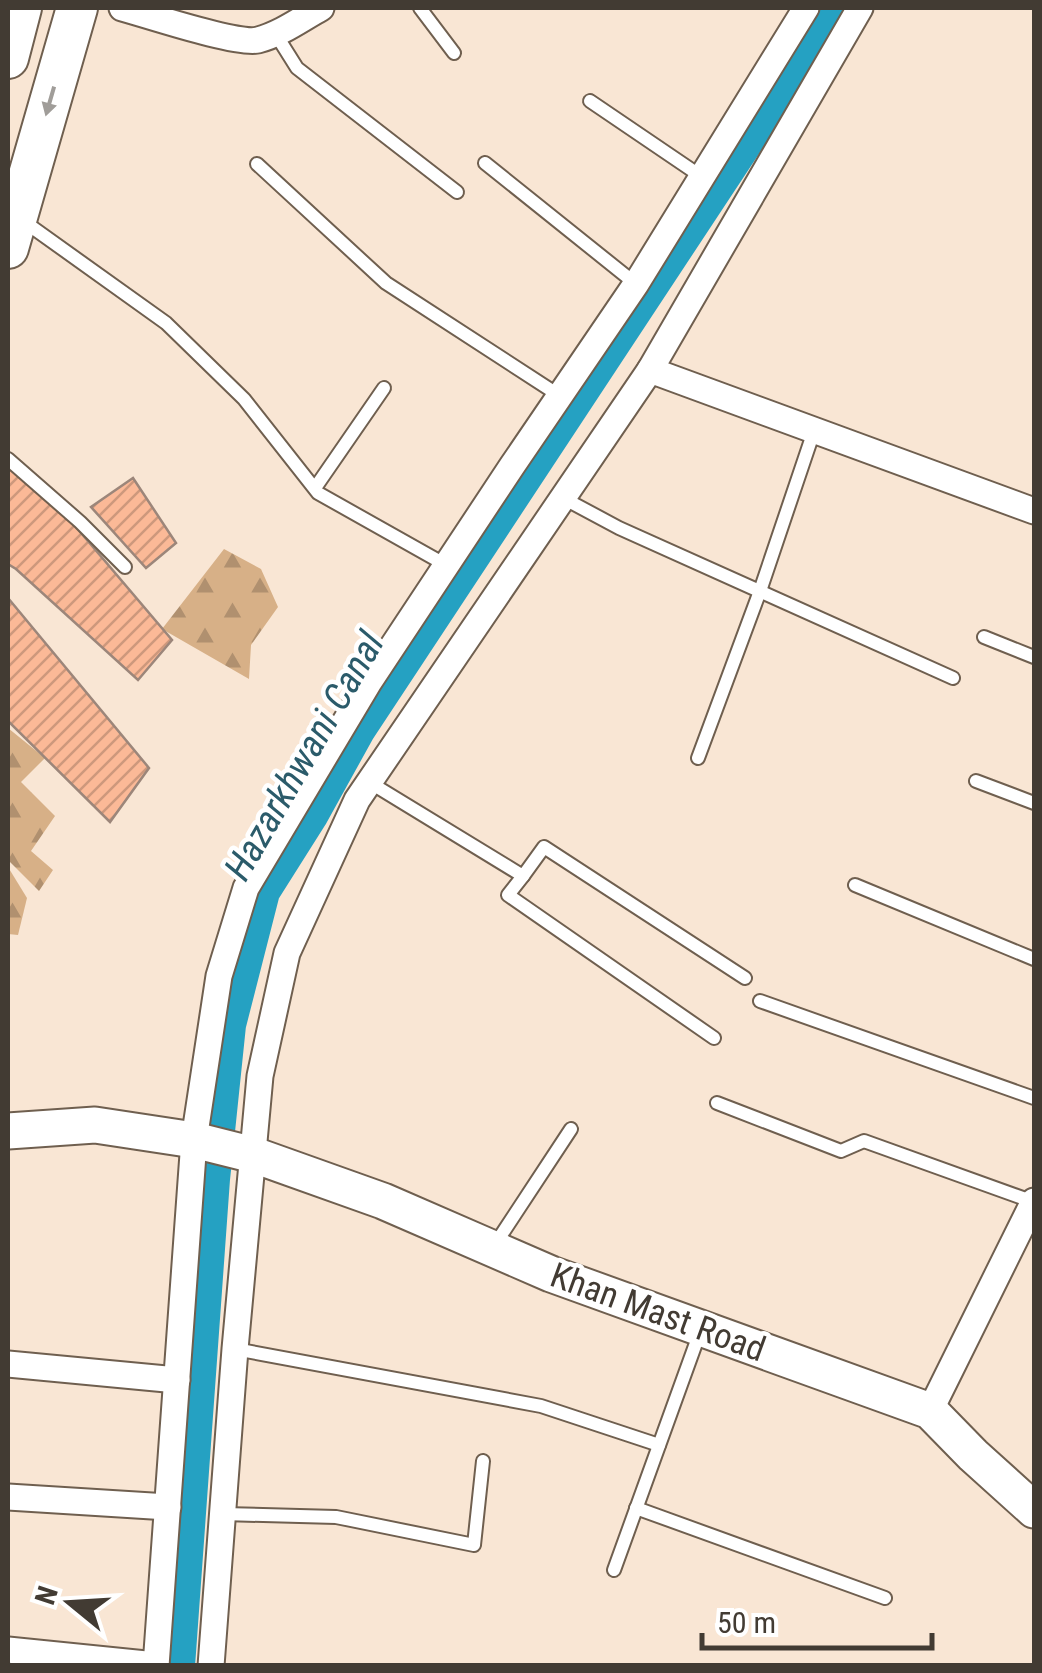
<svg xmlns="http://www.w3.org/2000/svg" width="1042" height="1673" viewBox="0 0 1042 1673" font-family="'Roboto Condensed',sans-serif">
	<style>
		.forest { fill: url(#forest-firs) }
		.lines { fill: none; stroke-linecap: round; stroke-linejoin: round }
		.canal { stroke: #25a1c2; stroke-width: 32 }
		.building { fill: url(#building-hatch); stroke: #9c867a; stroke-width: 2.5 }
		.lane-casing { stroke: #6f5f4f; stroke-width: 16 }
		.street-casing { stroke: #6f5f4f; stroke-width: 29 }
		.secondary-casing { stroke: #6f5f4f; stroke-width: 39 }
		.primary-casing { stroke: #6f5f4f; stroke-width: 44 }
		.lane { stroke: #fff; stroke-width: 12 }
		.street { stroke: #fff; stroke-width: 25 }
		.secondary { stroke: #fff; stroke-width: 35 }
		.primary { stroke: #fff; stroke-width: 40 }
		.oneway { fill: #a09d99 }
		.labels { text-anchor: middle; stroke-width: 9; stroke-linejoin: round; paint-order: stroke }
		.street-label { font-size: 35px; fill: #423b33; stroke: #fff }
		.water-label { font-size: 38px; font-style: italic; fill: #2b5b6a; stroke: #fff }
	</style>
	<defs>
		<pattern id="forest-firs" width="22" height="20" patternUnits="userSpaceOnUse" patternTransform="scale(2.5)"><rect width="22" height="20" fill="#d7b087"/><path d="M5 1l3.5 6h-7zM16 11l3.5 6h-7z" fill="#b0906f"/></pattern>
		<pattern id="building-hatch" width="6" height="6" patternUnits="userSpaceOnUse" patternTransform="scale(2.5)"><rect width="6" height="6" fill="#fbb997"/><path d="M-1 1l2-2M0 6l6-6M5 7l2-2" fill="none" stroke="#cd987c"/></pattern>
	</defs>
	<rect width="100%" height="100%" fill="#f9e6d4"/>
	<!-- forest -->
	<g class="forest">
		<path d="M224,549L261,569L278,607L251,645L249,679L162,629Z"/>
		<path d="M8,728L45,758L21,782L55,816L31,851L53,870L39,891L8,860Z"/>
		<path d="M8,867L27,898L18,935L8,934Z"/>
	</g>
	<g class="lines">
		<!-- canal -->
		<path class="canal" d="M179,1666L214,1179L230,1025L264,892L312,816L359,731L836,8"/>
	</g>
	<!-- building -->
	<g class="building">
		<path d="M8,467L48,494L172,640L138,680L16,569L8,564Z"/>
		<path d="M133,478L176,543L146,568L91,507Z"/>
		<path d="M8,598L149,768L110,822L8,721Z"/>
	</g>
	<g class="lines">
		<!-- lane casing -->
		<g class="lane-casing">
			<g id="lane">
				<path d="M420,8L454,53"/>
				<path d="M275,33L297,68L457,192"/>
				<path d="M590,101L702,177"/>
				<path d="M485,163L636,284"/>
				<path d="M257,164L386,283L560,396"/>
				<path d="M22,220L166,323L244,399L318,493L446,565"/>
				<path d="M8,459L80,522L125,567"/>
				<path d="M315,488L384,388"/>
				<path d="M563,498L619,528L953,678"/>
				<path d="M984,637L1034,657"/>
				<path d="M698,758L760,591L814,431"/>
				<path d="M976,781L1034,803"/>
				<path d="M369,782L523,876L544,847L745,978"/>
				<path d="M523,876L508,895L714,1038"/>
				<path d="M855,885L1034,959"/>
				<path d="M760,1001L1034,1098"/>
				<path d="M717,1103L841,1151L864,1141L1034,1202"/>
				<path d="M494,1246L571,1129"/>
				<path d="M235,1349L541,1406L659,1445"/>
				<path d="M636,1508L885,1598"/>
				<path d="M223,1514L336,1517L474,1545L483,1461"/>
				<path d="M614,1570L700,1332"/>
			</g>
		</g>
		<!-- street casing -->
		<g class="street-casing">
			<g id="street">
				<path d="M122,8C148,15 237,45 258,40C281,34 301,19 321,8"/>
				<path d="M650,370L1034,511"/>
				<path d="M8,1364L177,1380"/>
				<path d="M930,1411L1034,1201"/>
				<path d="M8,1497L168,1507"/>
				<path d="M8,1650L156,1665"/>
				<path d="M156,1666L194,1140L219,976L246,888L369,682L512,466L636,284L806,8"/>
				<path d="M211,1666L235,1349L260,1076L287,953L357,800L650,370L860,8"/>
			</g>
		</g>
		<!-- secondary casing -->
		<g class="secondary-casing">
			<path id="secondary" d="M8,1131L95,1125L194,1140L254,1155L383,1201L551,1274L930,1411L973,1455L1034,1510"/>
		</g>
		<!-- primary casing -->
		<g class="primary-casing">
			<g id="primary">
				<path d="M8,58L21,8"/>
				<path d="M8,248L77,8"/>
			</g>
		</g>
		<!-- lane -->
		<use href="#lane" class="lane"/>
		<!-- street -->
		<use href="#street" class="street"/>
		<!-- secondary -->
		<use href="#secondary" class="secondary"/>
		<!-- primary -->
		<use href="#primary" class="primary"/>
	</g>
	<!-- one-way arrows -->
	<defs><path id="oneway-solid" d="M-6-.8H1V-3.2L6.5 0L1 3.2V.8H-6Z" transform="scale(2.5)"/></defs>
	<use class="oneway" href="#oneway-solid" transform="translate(50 101) rotate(106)"/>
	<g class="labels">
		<!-- street labels -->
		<g class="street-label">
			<text transform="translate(658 1312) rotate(20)" y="12">Khan Mast Road</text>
		</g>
		<!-- water labels -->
		<g class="water-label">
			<text transform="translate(304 756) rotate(-60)" y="13">Hazarkhwani Canal</text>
		</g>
	</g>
	<!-- border -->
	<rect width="1042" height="1673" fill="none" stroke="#423b33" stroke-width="20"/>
	<!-- north arrow -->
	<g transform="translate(70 1603) rotate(288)" stroke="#ffffff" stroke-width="8" paint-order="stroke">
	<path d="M0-8L18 38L0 25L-18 38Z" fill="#423b33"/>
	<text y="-15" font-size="28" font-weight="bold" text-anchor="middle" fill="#423b33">N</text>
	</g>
	<!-- scale -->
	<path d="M702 1633v15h230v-15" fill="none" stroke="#423b33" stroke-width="5"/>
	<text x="717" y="1633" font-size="30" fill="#423b33" stroke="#ffffff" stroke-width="8" paint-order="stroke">50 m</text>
</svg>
